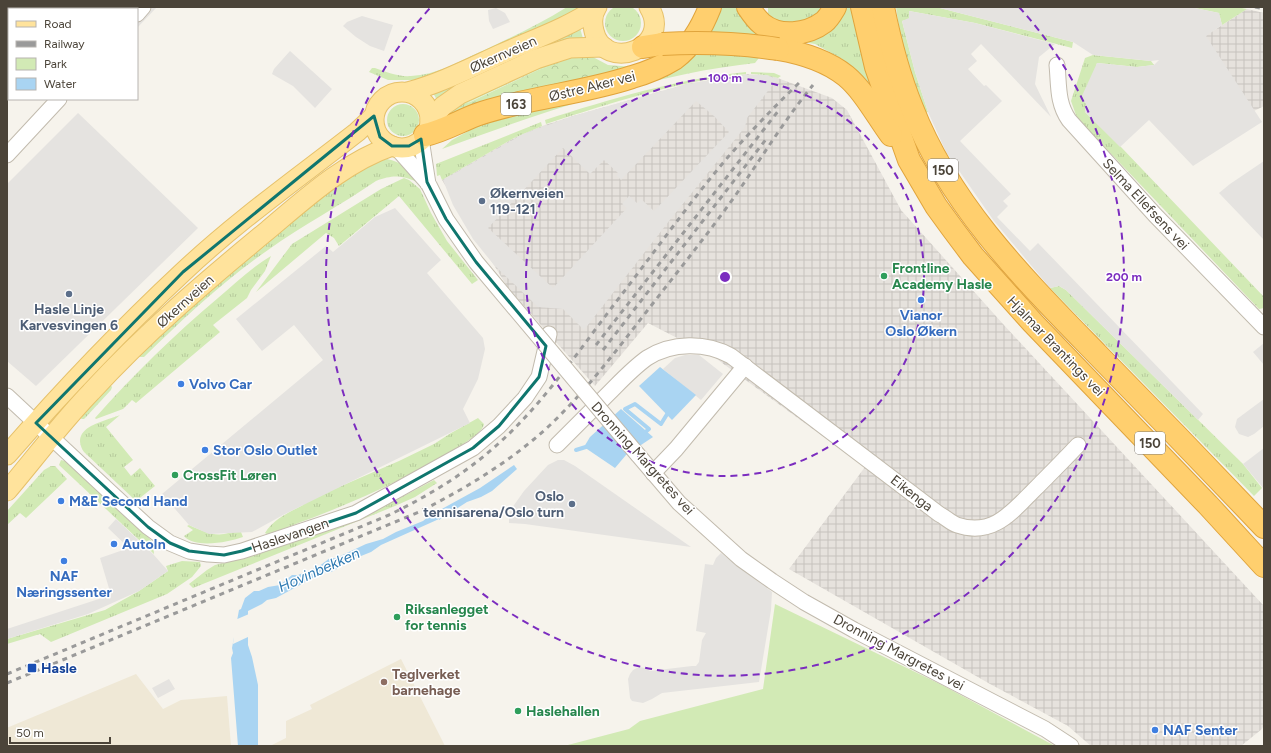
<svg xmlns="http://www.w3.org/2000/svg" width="1271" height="753" viewBox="0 0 1271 753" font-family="Figtree,sans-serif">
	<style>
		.industrial { fill: url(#industrial-grid) }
		.education { fill: #efe8d6 }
		.grass { fill: url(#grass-tufts) }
		.forest { fill: url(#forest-crowns) }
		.park { fill: #d2eab5 }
		.parking { fill: #e5e3e0; fill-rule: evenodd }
		.water { fill: #a9d4f2 }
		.pier { fill: #f6f3ec }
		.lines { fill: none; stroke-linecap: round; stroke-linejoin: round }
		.stream { stroke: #a9d4f2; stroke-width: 4 }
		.minor-casing { stroke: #c2bbae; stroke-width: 17 }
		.major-casing { stroke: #e6c16a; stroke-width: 21 }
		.highway-casing { stroke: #e0a43c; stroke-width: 24 }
		.minor { stroke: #fff; stroke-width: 15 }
		.major { stroke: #ffe39c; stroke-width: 19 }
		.highway { stroke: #ffcf6e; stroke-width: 22 }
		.rail { stroke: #9a9a9a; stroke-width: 3; stroke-dasharray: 5 5; stroke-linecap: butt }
		.minor-bridge-casing { stroke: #c2bbae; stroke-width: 17; stroke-linecap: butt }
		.highway-bridge-casing { stroke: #e0a43c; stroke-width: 24; stroke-linecap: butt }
		.minor-bridge { stroke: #fff; stroke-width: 15 }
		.highway-bridge { stroke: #ffcf6e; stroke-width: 22 }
		.marked { fill: none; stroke: #0f766e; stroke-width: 3; stroke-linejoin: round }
		.ring { fill: none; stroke: #7b2cbf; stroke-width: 2; stroke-dasharray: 7 5 }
		.service-dot { fill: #5c6f8a; stroke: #fff; stroke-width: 1.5 }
		.leisure-dot { fill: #2e9e5b; stroke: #fff; stroke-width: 1.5 }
		.shop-dot { fill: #3f7fe0; stroke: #fff; stroke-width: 1.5 }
		.transit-dot { fill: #1a4fb4; stroke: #fff; stroke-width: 1.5 }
		.education-dot { fill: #8d6e63; stroke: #fff; stroke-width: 1.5 }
		.labels { text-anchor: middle; stroke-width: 3; stroke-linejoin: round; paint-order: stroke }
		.shield { fill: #fff; stroke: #817c74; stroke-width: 1 }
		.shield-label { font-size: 13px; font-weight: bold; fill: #4b4439 }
		.street-label { font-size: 14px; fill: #4b4439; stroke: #fff }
		.service-label { font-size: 14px; font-weight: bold; fill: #4e5e75; stroke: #fff; text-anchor: start }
		.leisure-label { font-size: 14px; font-weight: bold; fill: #27864d; stroke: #fff; text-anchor: start }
		.shop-label { font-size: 14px; font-weight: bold; fill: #366cbe; stroke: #fff; text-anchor: start }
		.transit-label { font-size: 14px; font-weight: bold; fill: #164399; stroke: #fff; text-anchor: start }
		.education-label { font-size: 14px; font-weight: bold; fill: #785e54; stroke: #fff; text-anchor: start }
		.water-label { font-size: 15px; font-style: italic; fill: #2e7ab2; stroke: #fff }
		.centre { fill: #7b2cbf; stroke: #fff; stroke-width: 2 }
		.ring-label { font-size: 12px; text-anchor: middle; font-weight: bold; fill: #7b2cbf; stroke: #fff; stroke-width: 3; stroke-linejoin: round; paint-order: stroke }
	</style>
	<defs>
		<pattern id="industrial-grid" width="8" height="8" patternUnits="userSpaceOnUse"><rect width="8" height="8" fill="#e6e2dd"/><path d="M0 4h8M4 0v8" fill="none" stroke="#c7c3be"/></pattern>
		<pattern id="grass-tufts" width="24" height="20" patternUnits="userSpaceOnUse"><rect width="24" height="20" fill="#d2eab5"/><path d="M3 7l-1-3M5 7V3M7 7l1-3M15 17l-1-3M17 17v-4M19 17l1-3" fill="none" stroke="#b6ca9c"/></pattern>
		<pattern id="forest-crowns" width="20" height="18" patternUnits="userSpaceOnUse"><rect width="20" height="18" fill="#d2eab5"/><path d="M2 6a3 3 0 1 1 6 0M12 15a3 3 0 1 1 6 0" fill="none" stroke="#b6ca9c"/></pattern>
	</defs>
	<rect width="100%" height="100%" fill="#f6f3ec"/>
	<!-- industrial -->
	<g class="industrial">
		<path d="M1247,9L1264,13V106L1254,111L1205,36Z"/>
		<path d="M746,74L772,76L832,98L847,110L901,210L1003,324L1264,606V725L1262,729L1241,746H1091L1068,726L990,684L789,569L865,467L714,357L648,323L595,386L508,288L442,180L514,138L542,126L573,116L687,84Z"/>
	</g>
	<!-- education -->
	<g class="education">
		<path d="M401,659L445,746H270L286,738V721L312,709L310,705Z"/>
		<path d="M136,674L163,709L181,700L227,696L231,746H7V728L9,727Z"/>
	</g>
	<!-- grass -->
	<g class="grass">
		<circle cx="623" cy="23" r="18"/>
		<path d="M567,7H582L564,20L422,80H388L369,72L372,68H375C387,72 398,77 411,76C436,75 458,62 480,52C509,38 539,25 567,7Z"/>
		<path d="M715,7H739L760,32L761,39L705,35Z"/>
		<path d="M768,7H828L807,23L778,22L768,17Z"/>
		<path d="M843,7H854L881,112L848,70L842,59L815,44L802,42Z"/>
		<path d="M896,7H936L1073,42L1072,48L975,23L909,11V19L902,21L915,72L928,112L925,113C913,78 900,43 896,7Z"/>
		<path d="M1190,7H1237L1247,9L1222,25L1219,13Z"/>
		<path d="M580,28L584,42L438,102L433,93Z"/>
		<path d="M694,49L759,53V58L755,63C732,66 709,69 686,74C602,91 522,120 442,149L452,140L501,113Z"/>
		<path d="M662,52L665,58L442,120L458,102L494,89L522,77L537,66L559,57L591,56L569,61L538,70L467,103L634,67Z"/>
		<path d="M1093,55L1151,61L1154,65L1137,67L1097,63L1086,104L1085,112L1121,147L1264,297V308L1259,309L1077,118L1071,101L1085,58Z"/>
		<path d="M746,72V74C678,81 611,103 546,124L545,120C610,99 677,79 746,72Z"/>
		<path d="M751,72L774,73L781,76L778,78L766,75L751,74Z"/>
		<circle cx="403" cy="120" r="16"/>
		<path d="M541,122L542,126L514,138L442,180L440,175L437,176L436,164Z"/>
		<path d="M387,159C401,162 410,169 417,182C400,175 393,175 376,181C341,205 303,225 268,250C223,281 183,319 144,357H140L139,355L155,339L268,238L354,172L379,161Z"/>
		<path d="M404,178L409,180L420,189L431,213L447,241L478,280L472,284L399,196L339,246L334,238L326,233L256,292L292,244L381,189Z"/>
		<path d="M271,256L265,271L251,290L247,298L213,325L220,332L136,403L132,400L123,409L96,419L95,418C133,375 174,335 218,298C235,284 252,267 271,256Z"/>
		<path d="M1059,286L1066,290L1243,464L1262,488L1254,496L1050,288Z"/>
		<path d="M110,384L112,387L111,390L86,417L84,419H81L84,412Z"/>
		<path d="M120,415L106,427L133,460L124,467L131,476L140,468L155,486L136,501L84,452C69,427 103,422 120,415Z"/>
		<path d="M478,418L484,424C483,432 466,442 460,446C413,475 364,498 312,518C297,523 282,530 267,534L265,533C273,519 290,512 303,505L302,503L399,461L434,444L451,433Z"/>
		<path d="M61,460L65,461L76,471L150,539L153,543L154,554L59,465Z"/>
		<path d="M51,466H55L67,479L26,518L20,513L7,525V511L44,470Z"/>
		<path d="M434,480L437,483L415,497L395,506L193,588L189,584L207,570L215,565L259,554L332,527L400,498Z"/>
		<path d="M189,525C200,530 212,536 224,534C230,533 235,530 241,532L243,537C229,542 195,549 184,536L193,530L187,526Z"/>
		<path d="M182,561L200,562L201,566L192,577L167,594L51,642L40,634L7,644V639L105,610L139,591L168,571L166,566Z"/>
	</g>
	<!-- forest -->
	<path class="forest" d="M591,56L608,65L634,67L481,104H466L538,70L569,60Z"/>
	<!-- park -->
	<path class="park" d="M775,604L942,685L1055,746H564L629,729L640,721L763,689Z"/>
	<!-- parking -->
	<g class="parking">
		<path d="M151,7H157L137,28V22Z"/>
		<path d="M936,7H1190L1219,13L1222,25L1206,36L1262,122L1193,166L1149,120L1120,147L1085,112L1086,104L1081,98L1097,63L1137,67L1154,65L1159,60L1151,61L1093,55L1073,42Z"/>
		<path d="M496,8L505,13L510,22L493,29L489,21L488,10Z"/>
		<path d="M909,11L975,23L1055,44L1039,57L1035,84L1051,117L981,44L971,54L977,61L968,69L984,86L986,85L1002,101L960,141L1011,194L1003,201L1008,206L997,217L1030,251L1038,243L1203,414L1198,420L1066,290L1059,286L1050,288L994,221L946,152L928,112L915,72L902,21L909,18Z"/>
		<path d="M362,16L393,25L384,51L370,46L356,37L343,26L347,22Z"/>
		<path d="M290,51L332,89L315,108L293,86L272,74L274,69Z"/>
		<path d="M744,75H766L777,79L747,118L745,127L669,221L584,330L563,309L538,307L494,265L473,239L453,205L443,180L523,134L573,116L687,84ZM696,101L714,116L729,132L654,211L641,199L637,203L629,196L622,204L627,208L553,288L488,228L563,148L590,174L604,160L618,173L617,176L621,180Z"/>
		<path d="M78,113L198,228L36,386L7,361V184Z"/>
		<path d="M1264,161V240L1219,193L1230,184Z"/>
		<path d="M395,208L441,260L427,273L483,338L485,349L478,379L463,409L470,423L283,515L252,532L209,534L189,525L162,494L323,360L294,325L262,351L236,319L326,246L333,252L375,217Z"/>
		<path d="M1264,343V365L1253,352Z"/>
		<path d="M685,355H699L723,374L701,400L663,369L675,358Z"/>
		<path d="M1264,399V426L1254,434L1248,437L1239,434L1235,427L1237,419Z"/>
		<path d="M1264,448V489L1243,464Z"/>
		<path d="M558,460H564L575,466L691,547L525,524L509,523V515L512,508L524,491L548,465Z"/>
		<path d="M116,519L153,554L168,571L139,591L88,614L7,639V629L111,595L100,558L129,548L108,528Z"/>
		<path d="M721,553L772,592L771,610L759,682L662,693L652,699L643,703L632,701L630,698L628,679L630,674L633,670L639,667L645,668L650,671L692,666H696L699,662L702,640L706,633L696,631L705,564L713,565L716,558Z"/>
		<path d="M169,679L175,689L158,698L152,688Z"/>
	</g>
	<!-- water -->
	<g class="water">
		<path d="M660,367L696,395L672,420L639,386Z"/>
		<path d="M621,409L653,437L626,455L615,468L584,447L590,437Z"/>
		<path d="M514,465L517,469L492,491L481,497L467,502L439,520V519L381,545L371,552L361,556L357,555L351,560L345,561L337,569L331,572L322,573L276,598L267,600L262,604L248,611V645L252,657L258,685V746H238L231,658L233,653L232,648L239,610L241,609L245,598L254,591H259L268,587L280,585L292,575H298L318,567L330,558H336L366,544L383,539L396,532L423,521L429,516L480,488Z"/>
	</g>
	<!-- pier -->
	<path class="pier" d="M249,614L248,637L233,644L235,620Z"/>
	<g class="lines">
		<!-- stream -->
		<g class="stream">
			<path d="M643,434L649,429L625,409L635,404L661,424L669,411"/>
			<path d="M576,450L589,446"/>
		</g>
		<!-- minor casing -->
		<g class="minor-casing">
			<g id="minor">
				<path d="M137,14L143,7"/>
				<path d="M1057,65C1059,85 1057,103 1069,120L1155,215L1264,327"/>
				<path d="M421,139L428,184"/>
				<path d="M395,146L427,182"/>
				<path d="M7,155L59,99"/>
				<path d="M7,396L111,493L148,527L170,543L189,551L208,554L224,555L242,551L356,513L473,448L499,426L525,398L539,377L549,334"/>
				<path d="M557,445C574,428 592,410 609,393C621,381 633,368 647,358C672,342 706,342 731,356L939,514C945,517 951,523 957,525C992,537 1011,513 1033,491C1048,476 1063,461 1078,445"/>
				<path d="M638,455L679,503L741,559L772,581L804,602L854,630L1045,729L1071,746"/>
				<path d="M653,473L676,449L745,366"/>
			</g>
		</g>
		<!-- major casing -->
		<g class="major-casing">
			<g id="major">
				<path d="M597,7C592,14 592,23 594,31C604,74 674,48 649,7"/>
				<path d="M408,92C441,83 470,68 501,54C534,39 565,29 595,9"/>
				<circle cx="402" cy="120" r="28"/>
				<path d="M430,120L443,106L460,94L536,59L570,48L604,47"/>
				<path d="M7,455C62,392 122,329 183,272C237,221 298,178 357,132L374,116"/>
				<path d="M7,491C35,458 61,423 91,392C145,333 206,281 268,230C306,198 345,162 392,146"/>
			</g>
		</g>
		<!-- highway casing -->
		<g class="highway-casing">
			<g id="highway">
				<path d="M748,7C752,13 757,20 762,24C779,38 807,35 824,22C829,18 832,12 835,7"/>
				<path d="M862,7L876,67L909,160L936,206L952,228L973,256L1033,323L1208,505L1264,566"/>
				<path d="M883,7C890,42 899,76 912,108C950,206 1025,280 1097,354C1153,411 1209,469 1264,527"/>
				<path d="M643,47L662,44"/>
				<path d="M778,49C802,53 826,60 846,76C864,91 877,116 891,135"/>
				<path d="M425,135C443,131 458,122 476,115C487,111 499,108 511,105C551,95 593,90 632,77C646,73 661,67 674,59C692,46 702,27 710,7"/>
			</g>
		</g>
		<!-- minor -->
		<use href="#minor" class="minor"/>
		<!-- major -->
		<use href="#major" class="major"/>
		<!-- highway -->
		<use href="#highway" class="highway"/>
		<!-- rail -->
		<g class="rail">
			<path d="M1255,7L1264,9"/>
			<path d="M596,345L779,110"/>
			<path d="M603,350L767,138"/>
			<path d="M7,674L389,515C428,496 465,474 498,444C543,404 580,349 616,302C653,254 689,203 728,157C751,131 776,105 802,80"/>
			<path d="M7,683L419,512C466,488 510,462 549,426C586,391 616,351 647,311C675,275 703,240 730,203C758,164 782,123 813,85"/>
		</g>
		<!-- minor-bridge casing -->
		<g class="minor-bridge-casing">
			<path id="minor-bridge" d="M429,185L446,219L476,262L638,455"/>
		</g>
		<!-- highway-bridge casing -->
		<g class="highway-bridge-casing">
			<path id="highway-bridge" d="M662,44C701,42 739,43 778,49"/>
		</g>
		<!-- minor-bridge -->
		<use href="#minor-bridge" class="minor-bridge"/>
		<!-- highway-bridge -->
		<use href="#highway-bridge" class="highway-bridge"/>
	</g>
	<!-- marked area -->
	<path class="marked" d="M374,116L380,137L392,146H409L421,139L427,182L446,219L476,262L546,346L539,377L499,426L473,448L356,513L242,551L224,555L189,551L170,543L148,527L36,423L183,272Z"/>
	<!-- distance rings -->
	<g class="ring">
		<circle cx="725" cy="277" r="199"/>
		<path d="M1019 7A399 399 0 1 1 431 7"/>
	</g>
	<!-- markers -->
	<g class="service-dot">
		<circle cx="482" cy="201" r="4"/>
		<circle cx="69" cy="294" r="4"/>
		<circle cx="572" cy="504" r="4"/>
	</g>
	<g class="leisure-dot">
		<circle cx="884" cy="276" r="4"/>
		<circle cx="175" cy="475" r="4"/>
		<circle cx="397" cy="617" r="4"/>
		<circle cx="518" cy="711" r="4"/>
	</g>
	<g class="shop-dot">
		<circle cx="921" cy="300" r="4"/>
		<circle cx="181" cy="384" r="4"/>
		<circle cx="205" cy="450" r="4"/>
		<circle cx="61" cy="501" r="4"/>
		<circle cx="114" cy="544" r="4"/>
		<circle cx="64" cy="561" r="4"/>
		<circle cx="1155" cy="730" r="4"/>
	</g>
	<rect class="transit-dot" x="27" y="663" width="10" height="10" rx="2"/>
	<circle class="education-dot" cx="384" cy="682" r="4"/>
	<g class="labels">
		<!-- shield labels -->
		<g class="shield">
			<rect x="501" y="93" width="30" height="22" rx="3"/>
			<rect x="928" y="159" width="30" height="22" rx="3"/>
			<rect x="1135" y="432" width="30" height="22" rx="3"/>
		</g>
		<g class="shield-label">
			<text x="516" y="109">163</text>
			<text x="943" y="175">150</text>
			<text x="1150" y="448">150</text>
		</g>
		<!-- street labels -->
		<g class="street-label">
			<text transform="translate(503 54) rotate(-24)" y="5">Økernveien</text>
			<text transform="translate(592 86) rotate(-14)" y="5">Østre Aker vei</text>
			<text transform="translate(1146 204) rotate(47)" y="5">Selma Ellefsens vei</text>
			<text transform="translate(185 301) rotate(-42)" y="5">Økernveien</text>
			<text transform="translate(1056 346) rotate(46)" y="5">Hjalmar Brantings vei</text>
			<text transform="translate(643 458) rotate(48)" y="5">Dronning Margretes vei</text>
			<text transform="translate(912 493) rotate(38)" y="5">Eikenga</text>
			<text transform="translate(290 535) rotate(-19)" y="5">Haslevangen</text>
			<text transform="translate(899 652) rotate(28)" y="5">Dronning Margretes vei</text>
		</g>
		<!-- service labels -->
		<g class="service-label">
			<text x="490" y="198">Økernveien<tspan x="490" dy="16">119-121</tspan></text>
			<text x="69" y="314" text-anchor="middle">Hasle Linje<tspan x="69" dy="16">Karvesvingen 6</tspan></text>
			<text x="564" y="501" text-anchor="end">Oslo<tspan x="564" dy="16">tennisarena/Oslo turn</tspan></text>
		</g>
		<!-- leisure labels -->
		<g class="leisure-label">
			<text x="892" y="273">Frontline<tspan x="892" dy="16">Academy Hasle</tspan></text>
			<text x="183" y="480">CrossFit Løren</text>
			<text x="405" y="614">Riksanlegget<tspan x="405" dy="16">for tennis</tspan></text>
			<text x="526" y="716">Haslehallen</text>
		</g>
		<!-- shop labels -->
		<g class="shop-label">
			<text x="921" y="320" text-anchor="middle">Vianor<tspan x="921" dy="16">Oslo Økern</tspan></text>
			<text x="189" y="389">Volvo Car</text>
			<text x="213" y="455">Stor Oslo Outlet</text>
			<text x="69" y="506">M&amp;E Second Hand</text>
			<text x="122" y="549">AutoIn</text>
			<text x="64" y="581" text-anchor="middle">NAF<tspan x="64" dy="16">Næringssenter</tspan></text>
			<text x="1163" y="735">NAF Senter</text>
		</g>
		<!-- transit labels -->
		<g class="transit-label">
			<text x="41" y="673">Hasle</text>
		</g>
		<!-- education labels -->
		<g class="education-label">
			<text x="392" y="679">Teglverket<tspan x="392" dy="16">barnehage</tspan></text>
		</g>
		<!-- water labels -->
		<g class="water-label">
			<text transform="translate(319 570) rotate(-24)" y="5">Hovinbekken</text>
		</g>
	</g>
	<circle cx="725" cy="277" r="6" class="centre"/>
	<g class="ring-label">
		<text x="725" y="82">100 m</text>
		<text x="1124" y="281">200 m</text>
	</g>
	<!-- border -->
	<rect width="1271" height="753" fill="none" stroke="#4b4439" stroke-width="16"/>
	<!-- legend -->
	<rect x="8" y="8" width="130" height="92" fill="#ffffff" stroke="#b7b4b0"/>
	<rect x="16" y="21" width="20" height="6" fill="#ffe39c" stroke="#b7b4b0"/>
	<text x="44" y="28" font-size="12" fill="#4b4439">Road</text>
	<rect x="16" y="41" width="20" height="6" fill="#9a9a9a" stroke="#b7b4b0"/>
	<text x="44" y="48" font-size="12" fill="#4b4439">Railway</text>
	<rect x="16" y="58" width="20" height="12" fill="#d2eab5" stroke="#b7b4b0"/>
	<text x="44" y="68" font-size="12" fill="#4b4439">Park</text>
	<rect x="16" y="78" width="20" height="12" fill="#a9d4f2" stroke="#b7b4b0"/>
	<text x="44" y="88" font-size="12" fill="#4b4439">Water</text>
	<!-- scale -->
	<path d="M10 737v6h100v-6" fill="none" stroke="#4b4439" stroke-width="2"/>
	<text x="16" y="737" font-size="12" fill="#4b4439" stroke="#ffffff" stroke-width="3" paint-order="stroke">50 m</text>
</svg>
